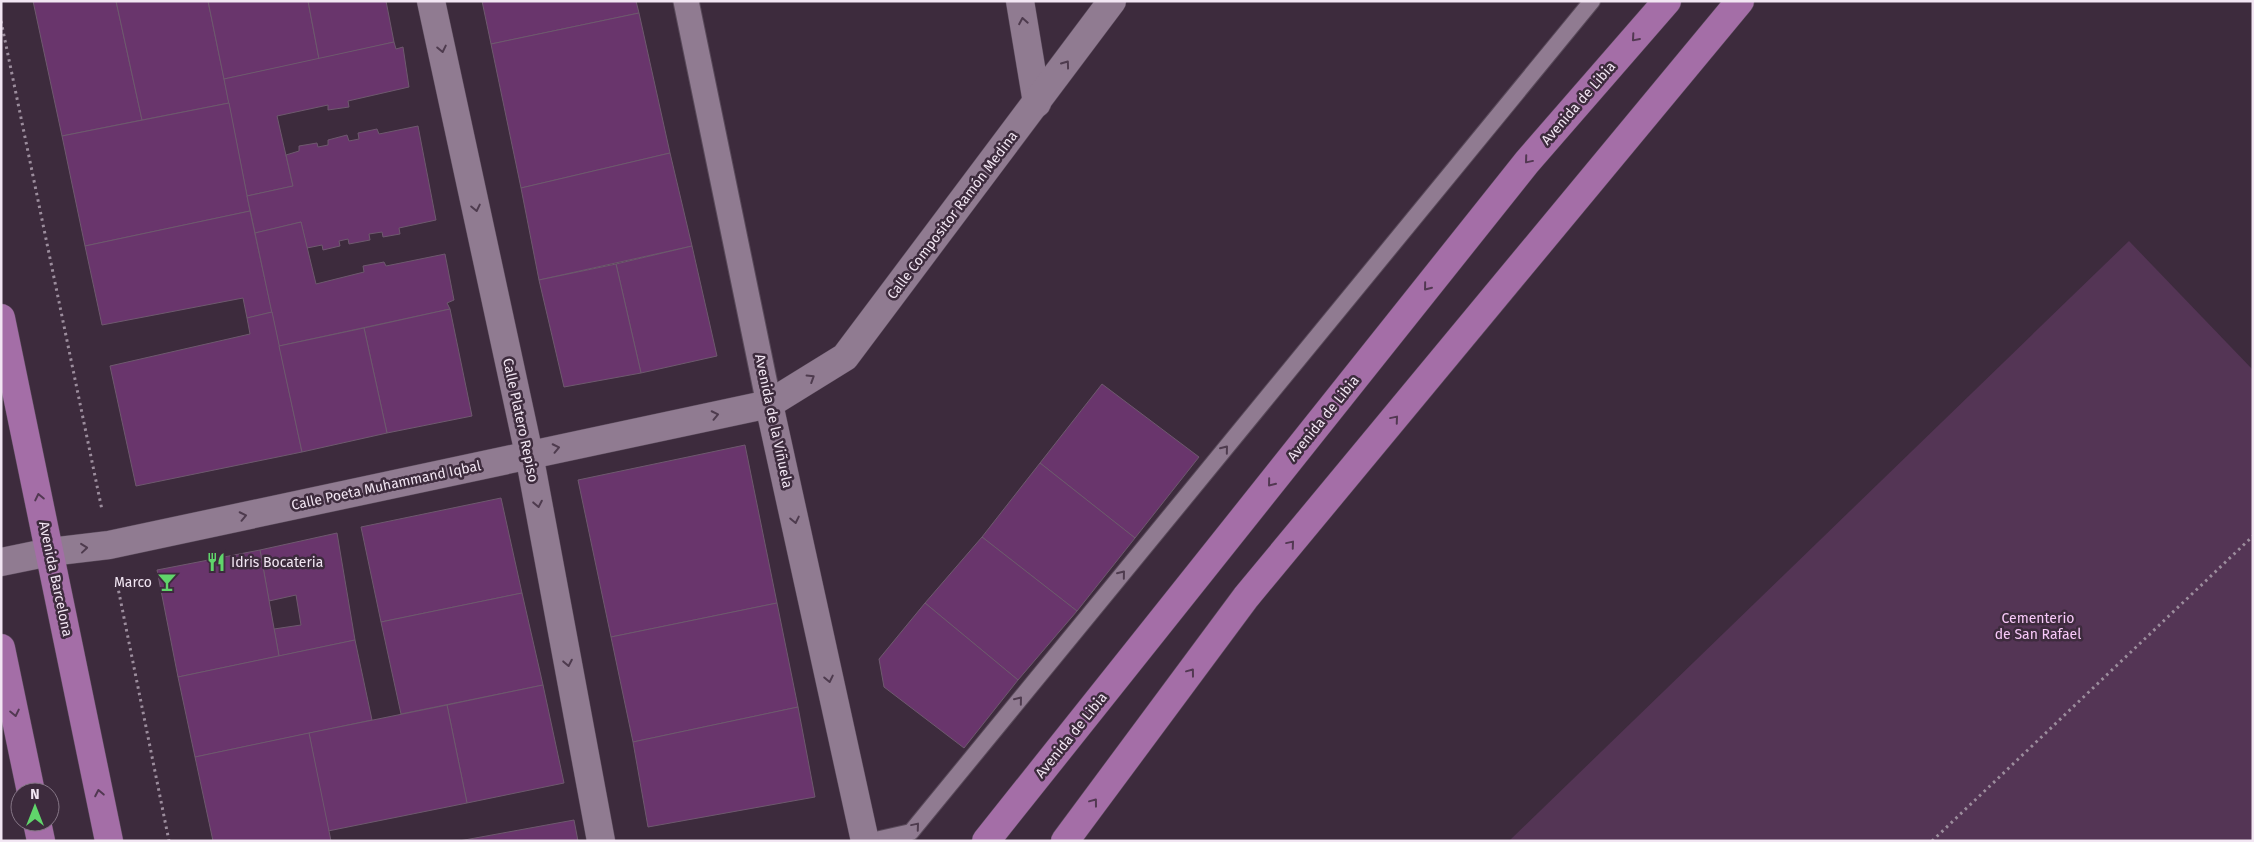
<svg xmlns="http://www.w3.org/2000/svg" width="2254" height="842" viewBox="0 0 2254 842" font-family="'Fira Sans',sans-serif">
	<style>
		.green { fill: #543555 }
		.building { fill: #69356c; stroke: #6e596e }
		.lines { fill: none; stroke-linecap: round; stroke-linejoin: round }
		.service-casing { stroke: #594a5a; stroke-width: 18 }
		.pedestrian-casing { stroke: #594a5a; stroke-width: 27 }
		.minor-casing { stroke: #594a5a; stroke-width: 29 }
		.primary-casing { stroke: #594a5a; stroke-width: 29 }
		.path { stroke: #9c8d9d; stroke-width: 3; stroke-dasharray: 2.5 4; stroke-linecap: butt }
		.service { stroke: #907b91; stroke-width: 16 }
		.pedestrian { stroke: #907b91; stroke-width: 25 }
		.minor { stroke: #907b91; stroke-width: 28 }
		.primary { stroke: #a46ea7; stroke-width: 28 }
		.oneway { stroke: #4e3b4e }
		.oneway2 { stroke: #523852 }
		.labels { text-anchor: middle; stroke-width: 5; stroke-linejoin: round; paint-order: stroke }
		.street-label { font-size: 14px; fill: #f2e6f3; stroke: #3d2b3d }
		.poi-label { font-size: 14px; fill: #f2e6f3; stroke: #3d2b3d; text-anchor: start }
		.park-label { font-size: 14px; fill: #f8c9f9; stroke: #3d2b3d }
	</style>
	<rect width="100%" height="100%" fill="#3d2b3d"/>
	<!-- green -->
	<path class="green" d="M2129,241L2253,370V841H1509Z"/>
	<!-- building -->
	<g class="building">
		<path d="M33,1H116L142,120L62,136Z"/>
		<path d="M116,1H208L229,103L142,120Z"/>
		<path d="M208,1H308L319,59L224,79Z"/>
		<path d="M308,1H386L394,42L319,59Z"/>
		<path d="M482,1H636L639,13L491,44Z"/>
		<path d="M639,13L670,153L521,188L491,44Z"/>
		<path d="M394,42L396,49L403,47L409,87L348,101L349,107L328,110V105L277,116L293,186L247,196L224,79Z"/>
		<path d="M229,103L250,211L85,246L62,136Z"/>
		<path d="M418,126L436,220L399,228L400,234L383,237L382,232L369,234L370,240L349,244L348,239L339,241L340,246L323,250L322,245L307,248L301,222L255,233L247,196L293,186L286,155L299,151V146L317,143L318,147L328,145V140L347,135L349,141L359,139L358,133L377,129L379,134Z"/>
		<path d="M670,153L692,246L539,280L521,188Z"/>
		<path d="M250,211L272,312L247,318L243,298L102,325L85,246Z"/>
		<path d="M301,222L316,284L364,272L363,266L384,262L386,266L445,254L454,300L447,303L450,309L279,346L255,233Z"/>
		<path d="M692,246L717,356L641,373L616,264Z"/>
		<path d="M616,264L641,373L564,387L539,280Z"/>
		<path d="M450,309L472,416L387,433L364,328Z"/>
		<path d="M272,312L302,452L136,486L110,366L250,334L247,318Z"/>
		<path d="M364,328L387,433L302,452L279,346Z"/>
		<path d="M1102,384L1199,457L1135,538L1040,463Z"/>
		<path d="M745,445L777,603L611,637L578,480Z"/>
		<path d="M1040,463L1135,538L1077,611L982,537Z"/>
		<path d="M501,498L522,593L381,622L361,527Z"/>
		<path d="M337,533L355,640L279,656L274,629L301,625L296,595L269,601L260,550Z"/>
		<path d="M982,537L1077,611L1018,680L925,603Z"/>
		<path d="M260,550L279,656L178,677L157,570Z"/>
		<path d="M522,593L543,685L401,714L381,622Z"/>
		<path d="M777,603L798,707L633,742L611,637Z"/>
		<path d="M925,603L1018,680L964,748L884,687L879,659Z"/>
		<path d="M355,640L372,720L195,757L178,677Z"/>
		<path d="M543,685L564,783L467,803L447,705Z"/>
		<path d="M447,705L467,803L328,831L309,733Z"/>
		<path d="M798,707L815,797L648,827L633,742Z"/>
		<path d="M309,733L331,841H213L195,757Z"/>
		<path d="M574,820L578,841H459Z"/>
	</g>
	<g class="lines">
		<!-- service casing -->
		<g class="service-casing">
			<path id="service" d="M871,841L911,832L1592,1"/>
		</g>
		<!-- pedestrian casing -->
		<g class="pedestrian-casing">
			<path id="pedestrian" d="M686,1L769,404"/>
		</g>
		<!-- minor casing -->
		<g class="minor-casing">
			<g id="minor">
				<path d="M431,1L529,454L601,841"/>
				<path d="M1020,1L1037,103"/>
				<path d="M769,404L865,841"/>
				<path d="M1,562L50,552L109,545L769,404L845,357L1112,1"/>
			</g>
		</g>
		<!-- primary casing -->
		<g class="primary-casing">
			<g id="primary">
				<path d="M1,318L109,841"/>
				<path d="M1,648L31,792"/>
				<path d="M37,822L41,841"/>
				<path d="M986,841L1527,162L1667,1"/>
				<path d="M1065,841L1246,597L1740,1"/>
			</g>
		</g>
		<!-- path -->
		<g class="path">
			<path d="M1,21L102,510"/>
			<path d="M116,578L169,841"/>
			<path d="M1932,841L2253,536"/>
		</g>
		<!-- service -->
		<use href="#service" class="service"/>
		<!-- pedestrian -->
		<use href="#pedestrian" class="pedestrian"/>
		<!-- minor -->
		<use href="#minor" class="minor"/>
		<!-- primary -->
		<use href="#primary" class="primary"/>
	</g>
	<!-- one-way arrows -->
	<defs><path id="oneway-chevron" d="M-2-3.5L2.5 0L-2 3.5" fill="none" stroke-width="1.6" stroke-linecap="round" stroke-linejoin="round" transform="scale(1.25)"/></defs>
	<g class="oneway">
		<use href="#oneway-chevron" transform="translate(1023 21) rotate(-100)"/>
		<use href="#oneway-chevron" transform="translate(442 49) rotate(78)"/>
		<use href="#oneway-chevron" transform="translate(1066 64) rotate(-54)"/>
		<use href="#oneway-chevron" transform="translate(476 208) rotate(78)"/>
		<use href="#oneway-chevron" transform="translate(811 378) rotate(-32)"/>
		<use href="#oneway-chevron" transform="translate(715 415) rotate(-12)"/>
		<use href="#oneway-chevron" transform="translate(556 448) rotate(-12)"/>
		<use href="#oneway-chevron" transform="translate(1225 449) rotate(-51)"/>
		<use href="#oneway-chevron" transform="translate(538 504) rotate(79)"/>
		<use href="#oneway-chevron" transform="translate(243 516) rotate(-12)"/>
		<use href="#oneway-chevron" transform="translate(795 520) rotate(78)"/>
		<use href="#oneway-chevron" transform="translate(84 548) rotate(-6)"/>
		<use href="#oneway-chevron" transform="translate(1122 574) rotate(-51)"/>
		<use href="#oneway-chevron" transform="translate(568 663) rotate(79)"/>
		<use href="#oneway-chevron" transform="translate(829 679) rotate(78)"/>
		<use href="#oneway-chevron" transform="translate(1019 700) rotate(-51)"/>
		<use href="#oneway-chevron" transform="translate(916 826) rotate(-50)"/>
	</g>
	<g class="oneway2">
		<use href="#oneway-chevron" transform="translate(1635 38) rotate(131)"/>
		<use href="#oneway-chevron" transform="translate(1528 160) rotate(130)"/>
		<use href="#oneway-chevron" transform="translate(1427 287) rotate(129)"/>
		<use href="#oneway-chevron" transform="translate(1395 419) rotate(-50)"/>
		<use href="#oneway-chevron" transform="translate(1271 483) rotate(129)"/>
		<use href="#oneway-chevron" transform="translate(39 497) rotate(-102)"/>
		<use href="#oneway-chevron" transform="translate(1291 544) rotate(-50)"/>
		<use href="#oneway-chevron" transform="translate(1191 672) rotate(-53)"/>
		<use href="#oneway-chevron" transform="translate(15 713) rotate(78)"/>
		<use href="#oneway-chevron" transform="translate(99 793) rotate(-101)"/>
		<use href="#oneway-chevron" transform="translate(1094 802) rotate(-53)"/>
	</g>
	<!-- icons -->
	<defs>
		<g id="restaurant-bare" transform="scale(1.5)"><path d="M-5-6h1v4h1v-4h1v4h1v-4h1v5L-1.5 .5V6h-2V.5L-5-1ZM5-6V6H3V1.5H1.5Q1.5-4 5-6Z" fill="#60d56b" stroke="#3d2b3d" stroke-width="2.5" paint-order="stroke"/></g>
		<g id="bar-bare" transform="scale(1.5)"><path d="M-6-5H6L.8 .8V4.5H3.5V6h-7V4.5H-.8V.8Z" fill="#60d56b" stroke="#3d2b3d" stroke-width="2.5" paint-order="stroke"/></g>
	</defs>
	<g fill-rule="evenodd">
		<use href="#restaurant-bare" x="216" y="562"/>
		<use href="#bar-bare" x="167" y="582"/>
	</g>
	<g class="labels">
		<!-- street labels -->
		<g class="street-label">
			<text transform="translate(1578 103) rotate(-49)" y="5">Avenida de Libia</text>
			<text transform="translate(952 215) rotate(-53)" y="5">Calle Compositor Ramón Medina</text>
			<text transform="translate(1323 418) rotate(-51)" y="5">Avenida de Libia</text>
			<text transform="translate(521 420) rotate(78)" y="5">Calle Platero Repiso</text>
			<text transform="translate(774 421) rotate(78)" y="5">Avenida de la Viñuela</text>
			<text transform="translate(386 485) rotate(-12)" y="5">Calle Poeta Muhammand Iqbal</text>
			<text transform="translate(56 579) rotate(78)" y="5">Avenida Barcelona</text>
			<text transform="translate(1071 735) rotate(-51)" y="5">Avenida de Libia</text>
		</g>
		<!-- poi labels -->
		<g class="poi-label">
			<text x="231" y="567">Idris Bocateria</text>
			<text x="152" y="587" text-anchor="end">Marco</text>
		</g>
		<!-- park labels -->
		<g class="park-label">
			<text x="2038" y="623">Cementerio<tspan x="2038" dy="16">de San Rafael</tspan></text>
		</g>
	</g>
	<!-- border -->
	<rect width="2254" height="842" fill="none" stroke="#f2e6f3" stroke-width="5"/>
	<!-- north arrow -->
	<g transform="translate(35 807)"><circle r="24" fill="#3d2b3d" stroke="#857686"/>
	<path d="M0-4L9 19L0 12L-9 19Z" fill="#60d56b"/>
	<text y="-8" font-size="14" font-weight="bold" text-anchor="middle" fill="#f2e6f3">N</text>
	</g>
</svg>
